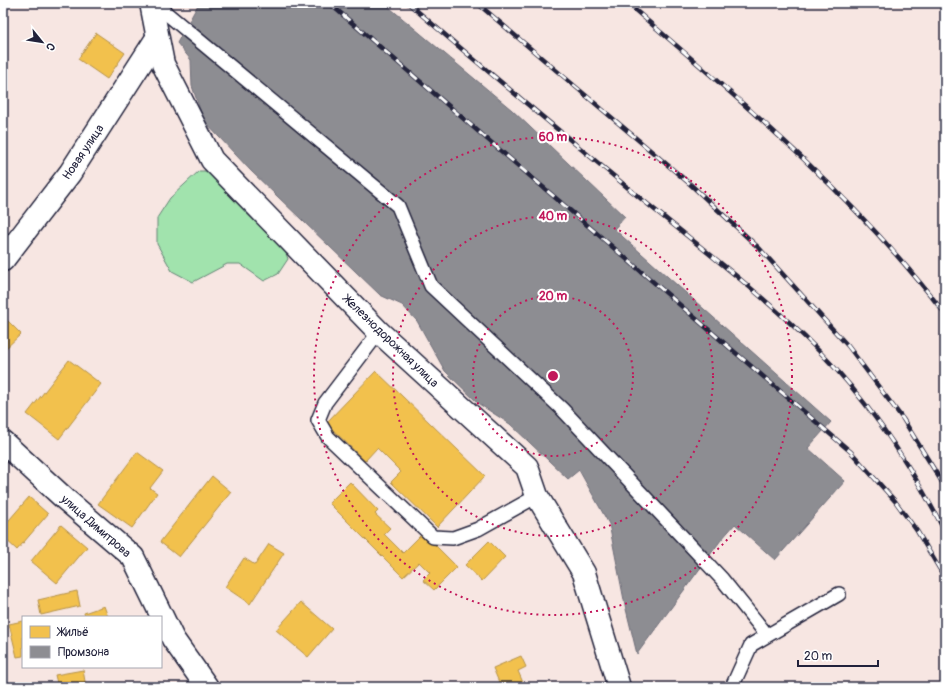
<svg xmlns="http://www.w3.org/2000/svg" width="948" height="690" viewBox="0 0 948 690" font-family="Pangolin,sans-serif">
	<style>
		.green { fill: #a1e3ad; stroke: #628274 }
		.homes { fill: #f2c14e; stroke: #b49148 }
		.industry { fill: #8d8d92; stroke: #6d6d78 }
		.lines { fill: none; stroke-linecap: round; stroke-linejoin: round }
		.service-casing { stroke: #22223b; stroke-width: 16 }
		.minor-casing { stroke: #22223b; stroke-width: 25 }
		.service { stroke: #fff; stroke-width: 13 }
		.minor { stroke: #fff; stroke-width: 22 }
		.rail-casing { stroke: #22223b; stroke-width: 4.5 }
		.rail { stroke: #fff; stroke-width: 3; stroke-dasharray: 9; stroke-linecap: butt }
		.ring { fill: none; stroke: #c2185b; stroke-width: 2; stroke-dasharray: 2 4 }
		.labels { text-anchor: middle; stroke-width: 4; stroke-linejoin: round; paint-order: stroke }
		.street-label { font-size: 12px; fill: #22223b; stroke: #fff }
		.centre { fill: #c2185b; stroke: #fff; stroke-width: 2 }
		.ring-label { font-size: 12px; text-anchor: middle; font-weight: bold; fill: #c2185b; stroke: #fff; stroke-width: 4; stroke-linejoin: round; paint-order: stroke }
	</style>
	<rect width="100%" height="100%" fill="#f7e6e2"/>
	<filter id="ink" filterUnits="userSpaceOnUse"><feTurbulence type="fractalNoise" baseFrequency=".025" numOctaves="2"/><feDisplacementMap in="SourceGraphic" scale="8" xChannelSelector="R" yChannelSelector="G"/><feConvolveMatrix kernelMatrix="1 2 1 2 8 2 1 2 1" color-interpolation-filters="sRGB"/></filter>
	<g filter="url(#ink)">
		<!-- green -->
		<path class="green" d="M199,171H206L284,248L288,259L278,274L264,281L240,264H227L193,282L172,271L157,244V218L170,198Z"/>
		<!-- homes -->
		<g class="homes">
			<path d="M96,33L125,53L107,79L78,59Z"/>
			<path d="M3,316L21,334L3,351Z"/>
			<path d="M69,360L101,384L59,439L27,414Z"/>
			<path d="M376,371L485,476L437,527L391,482L401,472L377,448L365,461L326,423Z"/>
			<path d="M137,452L163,471L150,488L157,493L132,528L98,504Z"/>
			<path d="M212,476L231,492L179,557L160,542Z"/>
			<path d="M350,482L378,511L375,514L390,528L384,534L403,553L423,533L457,567L434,590L423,580L430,573L419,562L403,577L329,503Z"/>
			<path d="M29,497L48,514L17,550L3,537V527Z"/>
			<path d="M61,525L87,547L57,583L31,561Z"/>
			<path d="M489,541L505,557L482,581L465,565Z"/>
			<path d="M269,544L284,553L250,604L225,587L244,558L255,565Z"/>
			<path d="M77,591L80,606L41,615L38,600Z"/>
			<path d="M301,602L332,629L308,657L276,630Z"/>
			<path d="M104,606L108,617H85L84,613Z"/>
			<path d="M23,621V656L17,657L9,624Z"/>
			<path d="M521,656L526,667L518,671L524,685L501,687L493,668Z"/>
			<path d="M83,670L86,687H58L55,675Z"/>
		</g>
		<!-- industry -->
		<path class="industry" d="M199,3H384L512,110L625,217L614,229L831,422L808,448L845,481L775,560L735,524L721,540L637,654L625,605L609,524L579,470L568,479L510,424L479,404L445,371L417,321L402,305L380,295L251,171L204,121L192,86L191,60L177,43Z"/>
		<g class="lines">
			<!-- service casing -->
			<g class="service-casing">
				<g id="service">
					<path d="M154,3L398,206L431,286L562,409L722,579L767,635"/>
					<path d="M379,332L325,403L318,420L328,437L433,537L453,538L478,529L537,496"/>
					<path d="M732,687L751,645L839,594"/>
				</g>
			</g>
			<!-- minor casing -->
			<g class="minor-casing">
				<g id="minor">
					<path d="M151,3L163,64L212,160L379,332L527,467L537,496L584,573L619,687"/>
					<path d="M3,260L70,173L157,38"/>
					<path d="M3,442L65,499L133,557L173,639L207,687"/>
				</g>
			</g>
			<!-- service -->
			<use href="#service" class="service"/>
			<!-- minor -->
			<use href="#minor" class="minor"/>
			<!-- rail casing -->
			<g class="rail-casing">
				<g id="rail">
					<path d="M329,3L851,452L895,501L917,531L945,578"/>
					<path d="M408,3C484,69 562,133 639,197C700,247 764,295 819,351C870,403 912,467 945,532"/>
					<path d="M477,3L690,184L760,249L848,346L903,419L945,487"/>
					<path d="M627,3C740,100 854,195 945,314"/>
				</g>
			</g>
			<!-- rail -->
			<use href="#rail" class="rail"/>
		</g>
	</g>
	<!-- distance rings -->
	<g class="ring">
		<circle cx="553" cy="376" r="80"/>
		<circle cx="553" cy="376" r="160"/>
		<circle cx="553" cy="376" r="239"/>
	</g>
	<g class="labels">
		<!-- street labels -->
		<g class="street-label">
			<text transform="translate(83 152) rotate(-56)" y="4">Новая улица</text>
			<text transform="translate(391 341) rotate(44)" y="4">Железнодорожная улица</text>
			<text transform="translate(96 526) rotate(41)" y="4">улица Димитрова</text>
		</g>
	</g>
	<circle cx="553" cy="376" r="6" class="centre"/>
	<g class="ring-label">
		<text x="553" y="141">60 m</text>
		<text x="553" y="220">40 m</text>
		<text x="553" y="300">20 m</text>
	</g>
	<!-- margin -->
	<rect width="948" height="690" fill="none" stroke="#fff" stroke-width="16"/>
	<rect x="8" y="8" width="932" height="674" fill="none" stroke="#22223b" stroke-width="1.5" filter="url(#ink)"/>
	<!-- legend -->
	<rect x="22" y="616" width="140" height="52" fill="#ffffff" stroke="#a7a7b1"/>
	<rect x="30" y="626" width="20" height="12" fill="#f2c14e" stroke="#a7a7b1"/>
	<text x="58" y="636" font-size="12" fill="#22223b">Жильё</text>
	<rect x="30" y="646" width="20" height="12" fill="#8d8d92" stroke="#a7a7b1"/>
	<text x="58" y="656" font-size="12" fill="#22223b">Промзона</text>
	<!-- north arrow -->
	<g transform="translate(42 42) rotate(120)" stroke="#ffffff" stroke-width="3" paint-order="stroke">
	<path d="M0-3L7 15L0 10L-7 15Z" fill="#22223b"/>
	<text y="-6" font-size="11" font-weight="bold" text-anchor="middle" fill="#22223b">С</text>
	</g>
	<!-- scale -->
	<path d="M798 660v6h80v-6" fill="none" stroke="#22223b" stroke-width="2"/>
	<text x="804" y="660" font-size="12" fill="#22223b" stroke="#ffffff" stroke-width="3" paint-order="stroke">20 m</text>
</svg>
